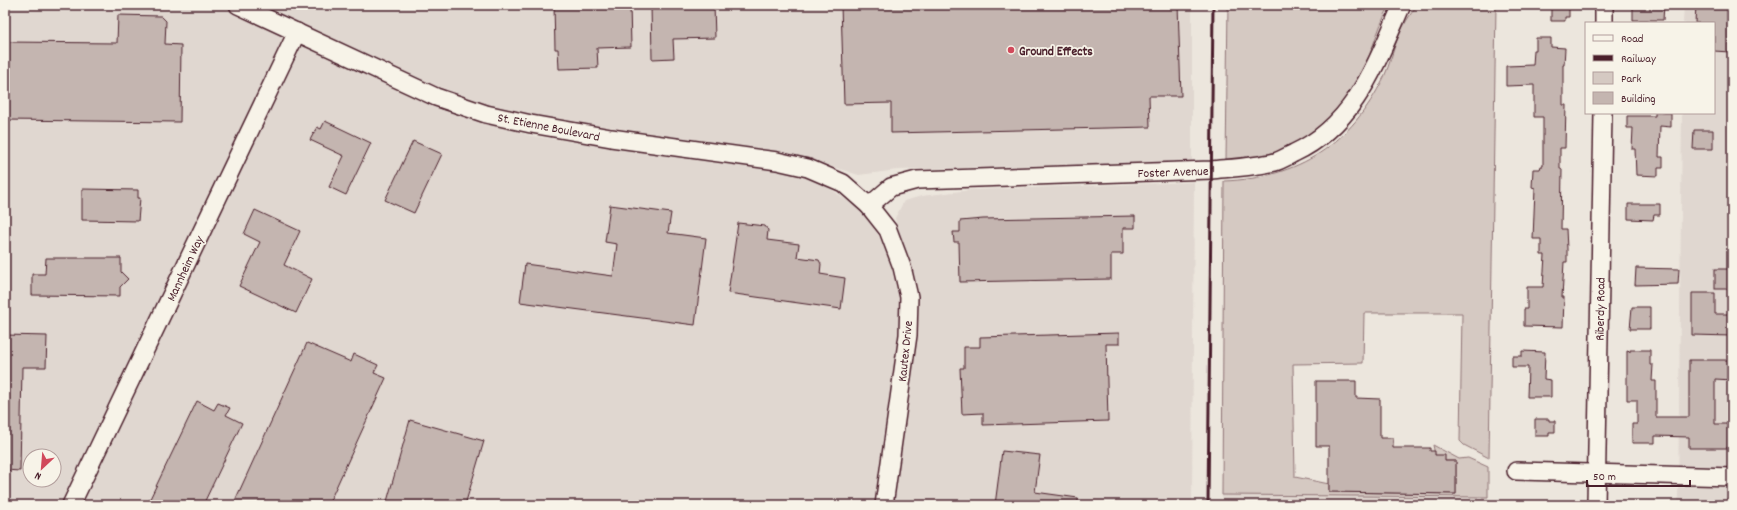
<svg xmlns="http://www.w3.org/2000/svg" width="1737" height="510" font-family="Dekko,sans-serif">
<rect width="100%" height="100%" fill="#ece6dd"/>
<filter id="ink" filterUnits="userSpaceOnUse"><feTurbulence type="fractalNoise" baseFrequency=".025" numOctaves="2"/><feDisplacementMap in="SourceGraphic" scale="8" xChannelSelector="R" yChannelSelector="G"/><feConvolveMatrix kernelMatrix="1 2 1 2 8 2 1 2 1" color-interpolation-filters="sRGB"/></filter>
<g filter="url(#ink)">
<g fill="#e0d7d0" fill-rule="evenodd">
<path d="M5,5H219L453,113L492,124L532,136L778,169L818,180L862,211L892,256L902,312L875,505H25L5,503ZM30,456H54V480H30Z"/>
<path d="M262,5H1192V161L897,170L859,175L804,158L766,150L513,113L409,76Z"/>
<path d="M1684,5H1732V505H1678L1682,113H1714V23H1683Z"/>
<path d="M1194,182L1192,505H893L916,338V291L910,258L899,236L895,218L904,201L922,196L970,190Z"/>
<path d="M1222,495L1488,497V505H1222Z"/>
</g>
<g fill="#d5c9c2" stroke="#907476">
<path d="M1228,5H1390C1376,30 1371,59 1356,83C1334,119 1296,151 1253,158C1244,160 1235,160 1226,161Z"/>
<path d="M1417,5H1496L1489,458L1464,445L1460,441L1462,313H1364L1363,363L1293,364L1295,477L1329,484V492L1456,494V461H1445L1435,455L1433,445L1459,459L1468,458L1488,467V497L1222,495L1224,181C1299,178 1351,144 1384,77C1390,64 1393,50 1398,37C1403,25 1410,15 1417,5Z"/>
</g>
<g fill="#c4b5b0" stroke="#4a1f2b">
<path d="M554,5H630L631,47L597,48L598,68L559,69L558,49H555Z"/>
<path d="M651,5H714L715,38L673,39L674,58L652,59Z"/>
<path d="M841,5H1178L1181,96H1149L1150,127L891,133V103L844,104Z"/>
<path d="M1633,5H1664L1663,20H1633Z"/>
<path d="M1696,5H1731L1730,52L1714,51V23H1695Z"/>
<path d="M1551,6H1569V17H1565V21H1551Z"/>
<path d="M118,15L161,16L166,21L165,44L181,45L180,122L5,120V42L117,43Z"/>
<path d="M1536,38H1551V47L1565,48L1564,65H1563V105H1566L1565,148H1560V169H1562L1561,229H1566L1567,249V262H1564L1562,297H1564L1563,327L1524,326V309H1527V287H1543L1545,255H1541V239H1533L1535,188L1532,187L1533,169H1540L1541,166H1543V117H1534V85L1506,86V66L1533,65L1534,50H1536Z"/>
<path d="M1655,113H1671V127L1660,126L1659,157H1663V168H1658V176L1636,175L1635,149H1632L1633,128H1627V116H1655Z"/>
<path d="M325,121L371,143L346,195L329,187L344,156L310,140L317,127L321,129Z"/>
<path d="M1694,130H1713V149H1693Z"/>
<path d="M413,141L442,154L414,213L385,200Z"/>
<path d="M82,189L138,190V198H140L138,221L82,220Z"/>
<path d="M1628,204H1660V215H1654L1653,220L1628,219Z"/>
<path d="M610,205L671,213L668,233L706,238L695,325L520,302L525,264L613,276L617,244L605,242Z"/>
<path d="M255,210L300,231L284,265L312,279L296,313L239,286L260,242L244,234Z"/>
<path d="M1135,216V228H1123V254H1111V279L960,282L959,242H954L953,232H960V221L983,219Z"/>
<path d="M738,223L765,226L768,230L767,240L799,244L797,257L819,260L821,264L820,274L845,278L841,309L728,293Z"/>
<path d="M46,258H121V272L128,279L120,287V296L32,295V274H45Z"/>
<path d="M1636,268L1679,269L1678,284L1635,285Z"/>
<rect x="1715" y="269" width="17" height="20"/>
<path d="M1692,293H1715V314H1732V336L1692,335Z"/>
<path d="M1632,307H1650V329H1630Z"/>
<path d="M1119,333V344H1106L1108,421L983,425V413L962,414L960,368H964V347H980V337Z"/>
<path d="M5,335L47,336L46,367H22L20,471L5,470Z"/>
<path d="M307,343L351,362L354,354L378,365L374,373L386,378L328,505H233Z"/>
<path d="M1630,350H1650V365H1653L1652,381H1656V417H1689V360H1732V380L1715,379V424H1729V448H1689V437L1655,436V443H1632V424H1637V400H1627V351L1630,352Z"/>
<path d="M1522,351L1545,352L1544,379L1551,380V397H1527L1528,367H1512V356H1522Z"/>
<path d="M1316,381H1356V398L1380,399V438H1393V448H1430V451H1435V455H1445V461H1456V494L1329,492V446H1316Z"/>
<path d="M197,401L214,410L218,403L230,408L226,415L242,423L203,505H147Z"/>
<path d="M1535,419H1549V421H1555V432H1549V436H1535Z"/>
<path d="M410,420L484,441L465,505H386Z"/>
<path d="M1002,451L1040,455L1035,492L1078,498V505H995Z"/>
</g>
<g fill="none" stroke-linecap="round" stroke-linejoin="round">
<defs>
<g id="minor">
<path d="M238,5L436,97L486,114L531,124L611,138L777,161L808,168L843,183L869,206L888,230L902,267L909,297L908,335L884,505"/>
<path d="M1604,23V5"/>
<path d="M869,206L891,187L917,180L1211,170C1232,168 1254,167 1275,162C1281,160 1288,156 1294,153C1356,124 1376,63 1402,5"/>
<path d="M1516,471L1732,477"/>
<path d="M71,505L297,32"/>
<path d="M1596,505L1603,113"/>
</g>
</defs>
<use href="#minor" stroke="#4a1f2b" stroke-width="20"/>
<use href="#minor" stroke="#f7f3e8" stroke-width="17"/>
<path stroke="#4a1f2b" stroke-width="3" d="M1208,505L1213,5"/>
</g>
</g>
<circle fill="#d1495b" stroke="#f7f3e8" stroke-width="1.5" cx="1011" cy="50" r="4"/>
<g text-anchor="middle" stroke-width="3.5" stroke-linejoin="round" paint-order="stroke">
<g font-size="13" font-weight="bold" fill="#4a1f2b" stroke="#f7f3e8" text-anchor="start">
<text x="1019" y="55">Ground Effects</text>
</g>
<g font-size="13" fill="#4a1f2b" stroke="#f7f3e8">
<text transform="translate(549 126) rotate(11)" y="5">St. Etienne Boulevard</text>
<text transform="translate(1173 171) rotate(-2)" y="5">Foster Avenue</text>
<text transform="translate(184 268) rotate(-65)" y="5">Mannheim Way</text>
<text transform="translate(1599 309) rotate(-89)" y="5">Riberdy Road</text>
<text transform="translate(904 351) rotate(-84)" y="5">Kautex Drive</text>
</g>
</g>
<rect width="1737" height="510" fill="none" stroke="#f7f3e8" stroke-width="20"/>
<rect x="10" y="10" width="1717" height="490" fill="none" stroke="#4a1f2b" stroke-width="1.5" filter="url(#ink)"/>
<rect x="1585" y="22" width="130" height="92" fill="#f7f3e8" stroke="#b29e9c"/>
<rect x="1593" y="35" width="20" height="6" fill="#f7f3e8" stroke="#b29e9c"/>
<text x="1621" y="42" font-size="12" fill="#4a1f2b">Road</text>
<rect x="1593" y="55" width="20" height="6" fill="#4a1f2b" stroke="#b29e9c"/>
<text x="1621" y="62" font-size="12" fill="#4a1f2b">Railway</text>
<rect x="1593" y="72" width="20" height="12" fill="#d5c9c2" stroke="#b29e9c"/>
<text x="1621" y="82" font-size="12" fill="#4a1f2b">Park</text>
<rect x="1593" y="92" width="20" height="12" fill="#c4b5b0" stroke="#b29e9c"/>
<text x="1621" y="102" font-size="12" fill="#4a1f2b">Building</text>
<g transform="translate(42 468) rotate(206)"><circle r="19" fill="#f7f3e8" stroke="#b29e9c"/>
<path d="M0-3L7 15L0 10L-7 15Z" fill="#d1495b"/>
<text y="-6" font-size="11" font-weight="bold" text-anchor="middle" fill="#4a1f2b">N</text>
</g>
<path d="M1587 480v6h103v-6" fill="none" stroke="#4a1f2b" stroke-width="2"/>
<text x="1593" y="480" font-size="12" fill="#4a1f2b" stroke="#f7f3e8" stroke-width="3" paint-order="stroke">50 m</text>
</svg>
